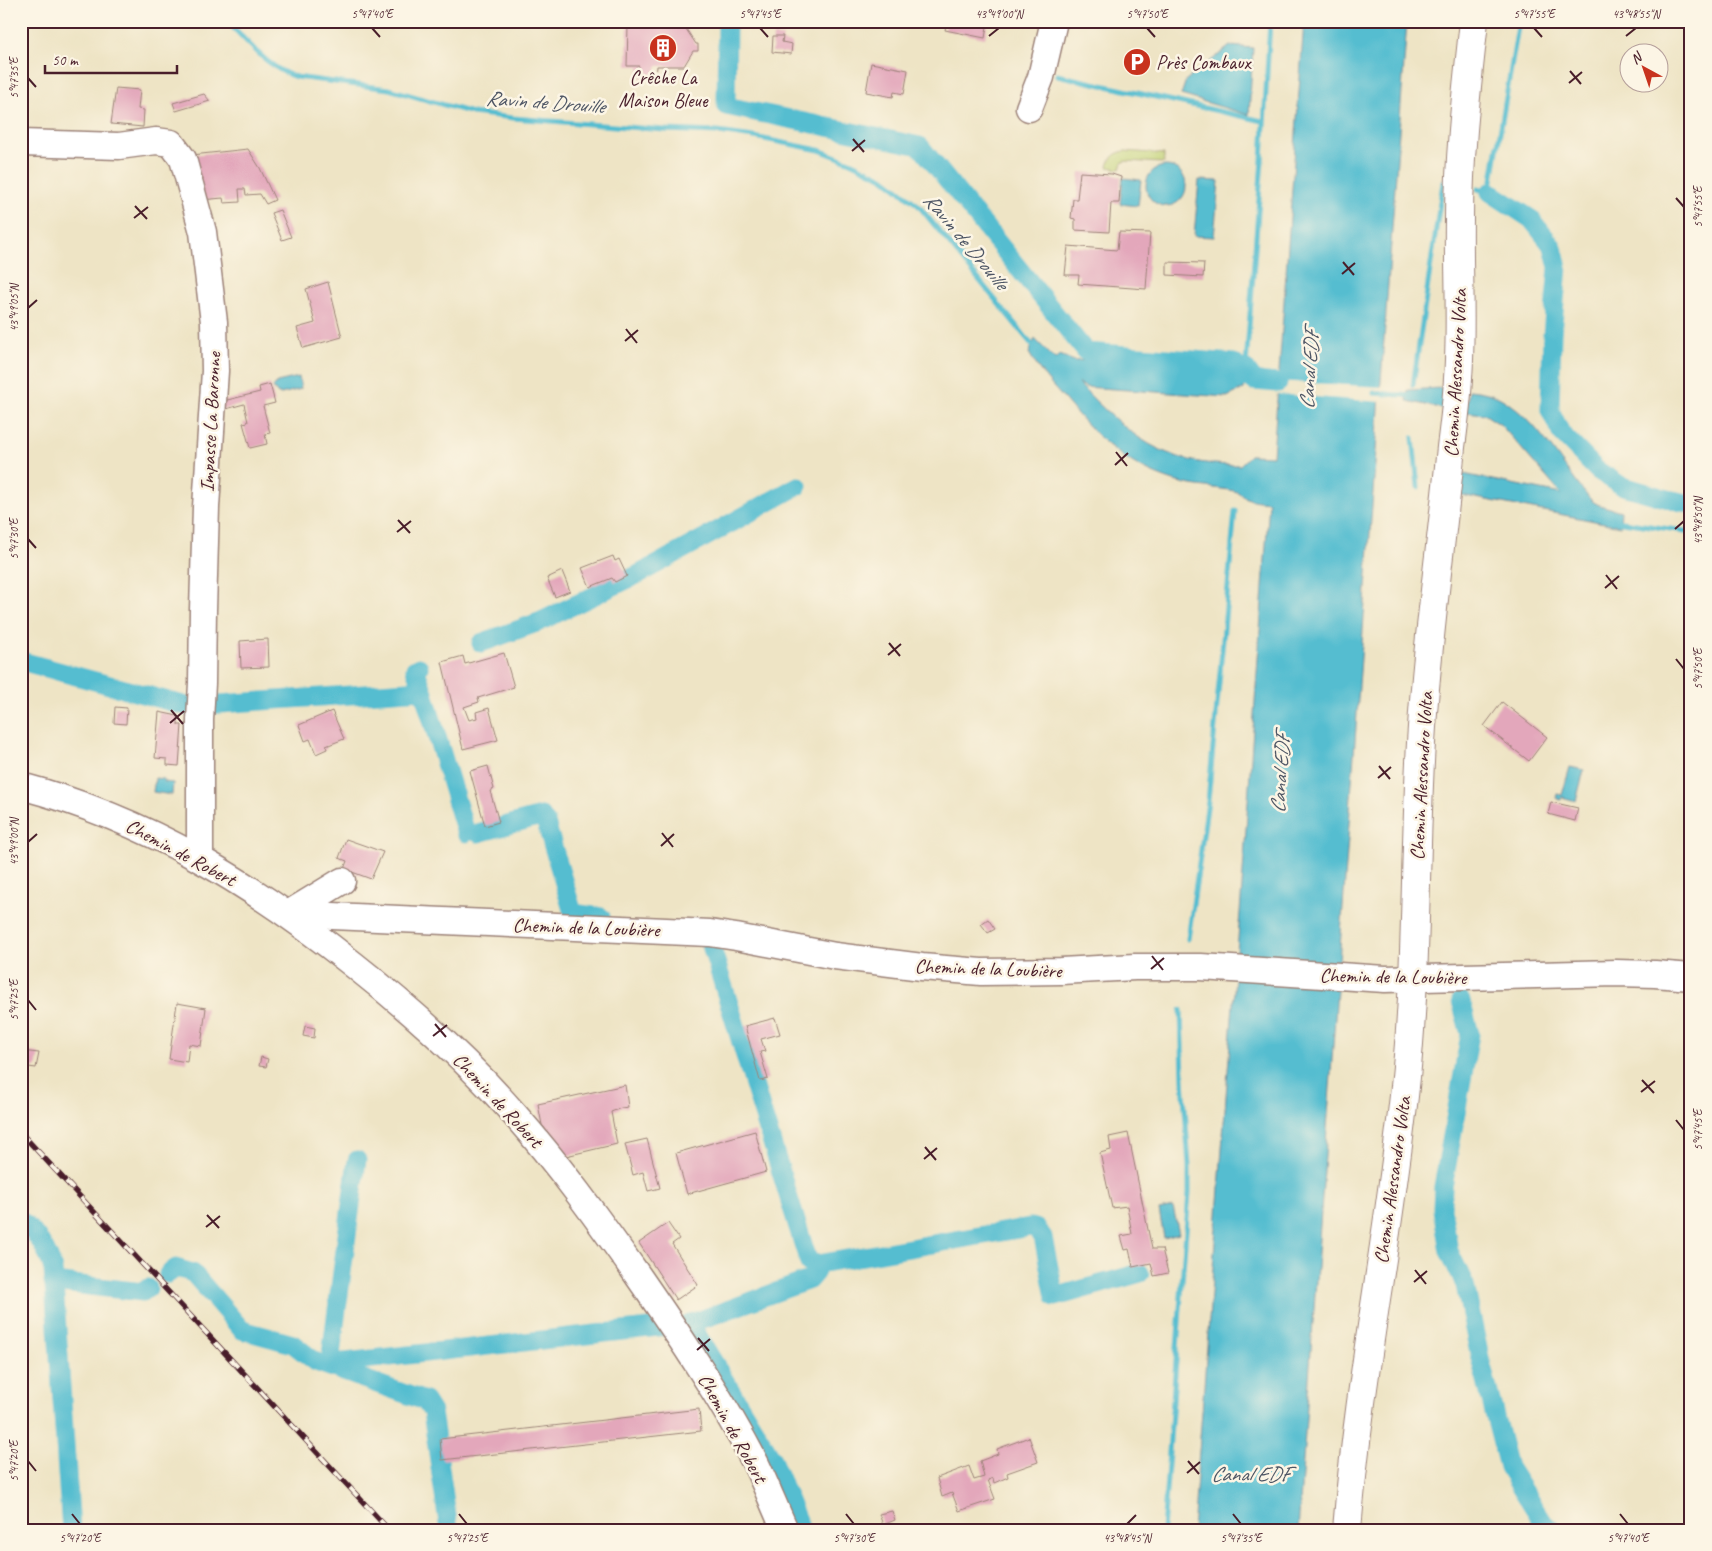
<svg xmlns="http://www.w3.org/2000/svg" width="1712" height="1551" font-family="Caveat,sans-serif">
<rect width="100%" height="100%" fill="#fcf5e5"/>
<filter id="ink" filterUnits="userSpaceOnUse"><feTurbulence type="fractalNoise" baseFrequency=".02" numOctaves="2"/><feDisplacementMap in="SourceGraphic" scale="10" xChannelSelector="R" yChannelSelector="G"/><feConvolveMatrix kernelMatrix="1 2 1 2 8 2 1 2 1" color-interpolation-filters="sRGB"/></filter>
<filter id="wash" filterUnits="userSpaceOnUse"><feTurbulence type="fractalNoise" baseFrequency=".0096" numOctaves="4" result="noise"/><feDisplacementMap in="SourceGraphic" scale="20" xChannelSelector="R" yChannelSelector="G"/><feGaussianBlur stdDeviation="1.12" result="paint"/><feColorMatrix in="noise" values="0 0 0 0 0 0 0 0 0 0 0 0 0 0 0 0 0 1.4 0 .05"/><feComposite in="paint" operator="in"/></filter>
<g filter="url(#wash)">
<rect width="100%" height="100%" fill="#eee4c5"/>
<path fill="#c0d173" stroke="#85784f" d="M1125,151L1164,154V163L1125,161L1122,163L1120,169L1108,167C1110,157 1115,153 1125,151Z"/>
<g fill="#54bdd0" stroke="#4f6e7e">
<path d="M1304,21H1407L1298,1530H1193L1242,886L1269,502C1262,501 1252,501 1247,498C1242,496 1240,492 1234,491C1214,487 1194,487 1174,481C1126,466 1097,438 1066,401C1052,386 1039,371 1029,353L1035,339L1055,359L1060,355L1074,361L1090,360L1230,370L1245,379L1244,389L1227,397L1085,387L1077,382C1129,435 1162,466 1240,465L1250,455L1273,456Z"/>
<path d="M1230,46L1253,48L1249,115L1181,95L1186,80Z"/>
<circle cx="1166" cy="186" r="20"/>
<path d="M1123,178L1141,180L1138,206L1120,204Z"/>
<path d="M1199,180L1219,181L1214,237L1194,236Z"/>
<path d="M299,377L301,389L281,394H278L273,388L277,382Z"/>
<path d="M1441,388L1450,389L1449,410L1407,401L1408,390Z"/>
<path d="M1469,390C1480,391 1492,393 1502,399C1541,423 1562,468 1592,501L1599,505L1621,511L1620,526L1461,495L1463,474L1561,494L1501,425L1484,414L1466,412Z"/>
<path d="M1570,767L1584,770L1576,801L1562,797L1561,800L1556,798L1557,794L1562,795Z"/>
<path d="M155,778L164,779V782L173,783L172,795L153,792Z"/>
<path d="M1173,1207L1179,1234L1164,1238L1159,1210Z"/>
</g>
<path fill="#eee4c5" d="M1276,381L1383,387L1382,402L1275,394Z"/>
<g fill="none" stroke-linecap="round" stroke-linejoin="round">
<g stroke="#54bdd0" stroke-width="5">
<path d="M226,21C247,40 268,69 296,77L389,89L472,113L513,118L665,130L718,132L754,137L819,150L850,162L883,178L918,205L1037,351"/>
<path d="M1057,75L1263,121"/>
<path d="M1478,189L1490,192L1519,21"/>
<path d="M1246,365L1262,160L1270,21"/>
<path d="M1237,384L1284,387"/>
<path d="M1413,385L1443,182L1446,183"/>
<path d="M1374,393L1413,396"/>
<path d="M1413,438L1418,487"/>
<path d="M1616,521L1691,532"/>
<path d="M1188,939L1208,801L1235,511"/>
<path d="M1163,1530L1189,1192V1167L1183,1079L1181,1010"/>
</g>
<g stroke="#54bdd0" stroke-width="19">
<path d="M727,21L726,106L920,146L1086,352L1234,363L1240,370L1245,368L1254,381L1278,383"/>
<path d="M1490,192L1531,219L1553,247L1558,267L1552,335L1550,410L1561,433L1597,470L1620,485L1668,499L1691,504"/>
<path d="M481,643L539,622L639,574L798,486"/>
<path d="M21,661L194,708"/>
<path d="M423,690L466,833"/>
<path d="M205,705L423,690L415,669L419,667"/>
<path d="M478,833L541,816L546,823L573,913L601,917"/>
<path d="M710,942L809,1263L818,1264"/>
<path d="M1461,1001L1470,1034L1443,1187L1442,1209L1449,1251L1465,1285L1480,1358L1508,1467L1543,1522L1552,1530"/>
<path d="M21,1221C37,1234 48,1250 53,1270L71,1530"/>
<path d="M168,1274L176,1268L193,1273L242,1330L293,1344L316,1362L425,1401L432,1412L449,1530"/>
<path d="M53,1282L143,1292L148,1288"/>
<path d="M690,1323L771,1457L801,1530"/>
<path d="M689,1324L809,1280L815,1273L818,1264L1030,1227L1037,1229L1043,1237L1055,1297L1140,1273"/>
<path d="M328,1362H345L667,1326"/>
<path d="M330,1362L357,1160"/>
</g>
</g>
<g id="blocks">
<g fill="#e3a7bb">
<path d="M389,21H412V22L391,28Z"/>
<path d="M947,21H988L985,38L945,30Z"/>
<path d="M628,25L684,26L696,44H698V51H693L684,66H657L656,77H640L639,66H627Z"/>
<path d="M773,36H783L782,42L792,44L791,54L772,52Z"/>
<path d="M871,63L908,70L904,94L894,92L893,97L866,92Z"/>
<path d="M116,88L140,90L138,109L144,110L143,127L111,124Z"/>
<path d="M204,94L210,101L176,111L173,103Z"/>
<path d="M248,149L260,168L275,200L266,204L260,194L246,195L245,189H239L240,202L224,203L223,198L201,200L192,155Z"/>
<path d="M1080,172L1112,174L1121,177L1119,203H1111L1109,232L1075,230V219L1071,218L1073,199H1077Z"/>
<path d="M280,210L291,237L282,240L271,213Z"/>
<path d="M1119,232L1150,233L1146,289L1078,284L1079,275H1065L1068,246L1117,250Z"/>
<path d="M1167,262L1204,263L1203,277L1167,275Z"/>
<path d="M328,282L342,337L303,348L297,328L315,323L306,289Z"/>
<path d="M270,384L275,403L263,406L270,433L265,434L267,444L250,448L243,423L248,422L244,404L215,412V403L260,392L259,387Z"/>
<path d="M613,556L615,561L619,559L627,576L615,582L612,578L590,587L582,568Z"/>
<path d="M562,571L570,591L555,597L547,578Z"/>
<path d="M268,639L269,667L241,668L240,641Z"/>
<path d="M504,653L514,687L478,698L479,702L464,707L469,720L477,718L476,712L489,708L498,740L463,749L442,662L463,656L465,664Z"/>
<path d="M1502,702L1547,737L1529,761L1484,726Z"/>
<path d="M115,707L127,708L126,724L114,723Z"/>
<path d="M332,711L344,739L326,746L327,749L316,754L310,739L305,741L299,725Z"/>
<path d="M159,712L178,716V725H182L179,766L167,765V759L155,758Z"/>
<path d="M488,766L494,789L490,791L499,822L485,826L470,771Z"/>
<path d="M1551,802L1578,808L1575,821L1548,814Z"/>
<path d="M346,839L383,852L371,879L344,869L347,861L339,858Z"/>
<path d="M988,919L995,929L988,933L981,924Z"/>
<path d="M177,1003L206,1008L201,1046L189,1044L187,1062L169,1059Z"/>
<path d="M775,1018L780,1034L761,1039L765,1051L760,1052L768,1079L760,1081L745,1026Z"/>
<path d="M305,1026L315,1028L314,1038L303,1036Z"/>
<path d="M21,1051L39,1053L36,1068L21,1066Z"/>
<path d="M261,1057L268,1059L266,1067L259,1066Z"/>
<path d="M625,1085L628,1107L621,1108L611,1112L617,1144L566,1156L542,1125L538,1104Z"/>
<path d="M755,1131L766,1172L687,1194L676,1153Z"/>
<path d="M1128,1133L1152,1249H1162L1168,1273L1154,1276L1151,1263L1133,1267L1129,1249L1125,1250L1121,1236L1132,1234L1127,1206L1112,1208L1100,1153L1111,1150L1109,1137Z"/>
<path d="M647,1139L660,1188L648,1191L643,1172L633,1175L625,1144Z"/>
<path d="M668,1223L679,1239L672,1244L698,1285L676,1300L639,1243Z"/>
<path d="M699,1409L701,1431L442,1460L440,1439Z"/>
<path d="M1029,1437L1038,1462L1007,1473L1008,1477L994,1483L993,1478L988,1480L995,1499L959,1511L952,1493L942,1497L937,1478L969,1466L974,1480L984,1477L980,1461L998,1454L997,1449Z"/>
<path d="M892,1511L895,1520L883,1525L879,1514Z"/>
</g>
</g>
</g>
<g filter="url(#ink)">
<use href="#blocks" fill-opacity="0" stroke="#9c8278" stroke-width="1"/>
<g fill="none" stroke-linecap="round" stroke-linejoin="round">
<defs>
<g id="minor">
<path d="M1029,108L1041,77L1054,21"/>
<path d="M21,143L119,146L156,141L171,143L183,159L203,232L214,322L215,371L206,507L203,610L202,683L200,720V859"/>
<path d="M21,786C149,820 251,883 354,965C411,1010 467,1060 515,1115C559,1165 597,1218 636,1273C679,1335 721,1397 756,1464C766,1485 775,1508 785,1530"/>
<path d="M288,914L710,933L736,937L835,956L922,967L981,972L1061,971L1135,967H1201L1385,979L1616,973L1655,974L1691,977"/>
<path d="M288,914L342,881"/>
</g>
<path id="major" d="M1347,1530C1359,1378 1391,1228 1406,1077C1418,960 1414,843 1422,727C1428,633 1442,540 1451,447C1454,424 1457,401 1458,378C1462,325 1458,272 1459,219C1459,152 1467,87 1474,21"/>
</defs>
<use href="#minor" stroke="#9c8278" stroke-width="29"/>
<use href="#major" stroke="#9c8278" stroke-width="30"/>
<use href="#minor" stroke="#fff" stroke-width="26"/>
<use href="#major" stroke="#fff" stroke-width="28"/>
<defs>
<path id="rail" d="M21,1133L389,1530"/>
</defs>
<use href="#rail" stroke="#4a1f2b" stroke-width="5.5"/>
<use href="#rail" stroke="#fcf5e5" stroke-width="4" stroke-dasharray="11" stroke-linecap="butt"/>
</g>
</g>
<path fill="none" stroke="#4a1f2b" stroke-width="2" d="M372,28L380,37M760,28L768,37M1147,28L1155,37M1534,28L1542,37M989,36L999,28M1626,36L1636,28M1570,71L1581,84M28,78L36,87M1569,83L1582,72M853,139L864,152M852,151L865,140M1676,198L1684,207M135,206L147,219M134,218L148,207M1343,262L1354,275M1342,274L1355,263M28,308L37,300M626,329L637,343M625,341L638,330M1116,452L1127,466M1115,465L1128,453M398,520L410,533M1675,529L1684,521M397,532L411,521M28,539L36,548M1606,575L1617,589M1605,588L1619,576M889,643L900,656M888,655L901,644M1676,659L1684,669M171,710L183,724M170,723L184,711M1379,766L1390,779M1378,778L1391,767M662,833L673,847M28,842L37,834M661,846L674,834M1152,956L1163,970M1151,969L1164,958M28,1000L36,1010M435,1024L446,1037M433,1036L447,1025M1642,1080L1654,1093M1641,1092L1655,1081M1676,1120L1684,1130M925,1147L936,1160M924,1159L937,1148M207,1215L219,1228M206,1227L220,1216M1415,1270L1426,1284M1414,1282L1427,1271M698,1338L709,1351M697,1350L710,1339M28,1461L36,1471M1188,1461L1199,1474M1187,1473L1200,1462M72,1514L80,1524M459,1514L467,1524M846,1514L854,1524M1233,1514L1241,1524M1620,1514L1628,1524M1127,1524L1136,1515"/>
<defs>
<symbol id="building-disc" viewBox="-11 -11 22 22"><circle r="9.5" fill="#c8321e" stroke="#fcf5e5"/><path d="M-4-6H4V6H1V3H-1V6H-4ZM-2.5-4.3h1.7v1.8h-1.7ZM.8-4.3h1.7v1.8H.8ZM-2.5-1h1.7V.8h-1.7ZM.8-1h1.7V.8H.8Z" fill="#fff"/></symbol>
<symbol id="parking-disc" viewBox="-11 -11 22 22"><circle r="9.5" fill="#c8321e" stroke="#fcf5e5"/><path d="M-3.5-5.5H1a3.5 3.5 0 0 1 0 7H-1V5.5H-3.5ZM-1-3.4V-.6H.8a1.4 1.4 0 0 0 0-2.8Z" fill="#fff"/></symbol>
</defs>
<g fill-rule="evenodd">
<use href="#building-disc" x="647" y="32" width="32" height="32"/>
<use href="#parking-disc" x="1121" y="46" width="32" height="32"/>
</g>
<g text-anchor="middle" stroke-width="5" stroke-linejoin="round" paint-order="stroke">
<g font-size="20" fill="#4a1f2b" stroke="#fcf5e5" text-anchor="start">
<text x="1156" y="69">Près Combaux</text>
<text x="663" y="84" text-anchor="middle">Crêche La<tspan x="663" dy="23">Maison Bleue</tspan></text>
</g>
<g font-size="20" fill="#4a1f2b" stroke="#fcf5e5">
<text transform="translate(1455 373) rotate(-87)" y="7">Chemin Alessandro Volta</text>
<text transform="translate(210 422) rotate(-87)" y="7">Impasse La Baronne</text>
<text transform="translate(1421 776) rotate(-87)" y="7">Chemin Alessandro Volta</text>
<text transform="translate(181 852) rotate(28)" y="7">Chemin de Robert</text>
<text transform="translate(586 927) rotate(2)" y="7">Chemin de la Loubière</text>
<text transform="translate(988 968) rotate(2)" y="7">Chemin de la Loubière</text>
<text transform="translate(1393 976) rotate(1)" y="7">Chemin de la Loubière</text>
<text transform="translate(498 1100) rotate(47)" y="7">Chemin de Robert</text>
<text transform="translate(1392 1180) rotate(-82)" y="7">Chemin Alessandro Volta</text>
<text transform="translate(733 1428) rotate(61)" y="7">Chemin de Robert</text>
</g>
<g font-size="21" font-style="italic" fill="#4e5665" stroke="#fcf5e5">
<text transform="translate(545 102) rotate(4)" y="7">Ravin de Drouille</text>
<text transform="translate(966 241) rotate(50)" y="7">Ravin de Drouille</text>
<text transform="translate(1309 370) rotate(-86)" y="7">Canal EDF</text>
<text transform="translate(1280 774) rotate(-86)" y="7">Canal EDF</text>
<text x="1250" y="1481">Canal EDF</text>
</g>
</g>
<rect width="1712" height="1551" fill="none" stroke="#fcf5e5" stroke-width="55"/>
<g transform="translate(1644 68) rotate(320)"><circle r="24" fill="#fcf5e5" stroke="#b59f9b"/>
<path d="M0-4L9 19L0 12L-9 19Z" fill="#c8321e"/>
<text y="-8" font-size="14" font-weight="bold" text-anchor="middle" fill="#4a1f2b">N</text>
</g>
<path d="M45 65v8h132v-8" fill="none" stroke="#4a1f2b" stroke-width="2.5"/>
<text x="52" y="65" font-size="15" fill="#4a1f2b" stroke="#fcf5e5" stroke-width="4" paint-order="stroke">50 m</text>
<rect x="28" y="28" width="1656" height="1496" fill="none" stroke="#4a1f2b" stroke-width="2"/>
<g font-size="12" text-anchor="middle" fill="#4a1f2b">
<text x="372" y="18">5°47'40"E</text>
<text x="760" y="18">5°47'45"E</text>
<text x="999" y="18">43°49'00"N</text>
<text x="1147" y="18">5°47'50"E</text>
<text x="1534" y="18">5°47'55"E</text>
<text x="1636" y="18">43°48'55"N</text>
<text transform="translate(14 78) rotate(-90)" y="4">5°47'35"E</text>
<text transform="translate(1698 207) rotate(-90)" y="4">5°47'55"E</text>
<text transform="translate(14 308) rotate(-90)" y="4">43°49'05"N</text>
<text transform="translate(1698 521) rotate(-90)" y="4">43°48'50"N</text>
<text transform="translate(14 539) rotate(-90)" y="4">5°47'30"E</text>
<text transform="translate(1698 669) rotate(-90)" y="4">5°47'50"E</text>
<text transform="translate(14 842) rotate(-90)" y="4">43°49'00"N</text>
<text transform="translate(14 1000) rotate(-90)" y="4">5°47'25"E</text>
<text transform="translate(1698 1130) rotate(-90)" y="4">5°47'45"E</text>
<text transform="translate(14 1461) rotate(-90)" y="4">5°47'20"E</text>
<text x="80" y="1542">5°47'20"E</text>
<text x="467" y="1542">5°47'25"E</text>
<text x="854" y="1542">5°47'30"E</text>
<text x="1127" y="1542">43°48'45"N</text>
<text x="1241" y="1542">5°47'35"E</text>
<text x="1628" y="1542">5°47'40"E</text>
</g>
</svg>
